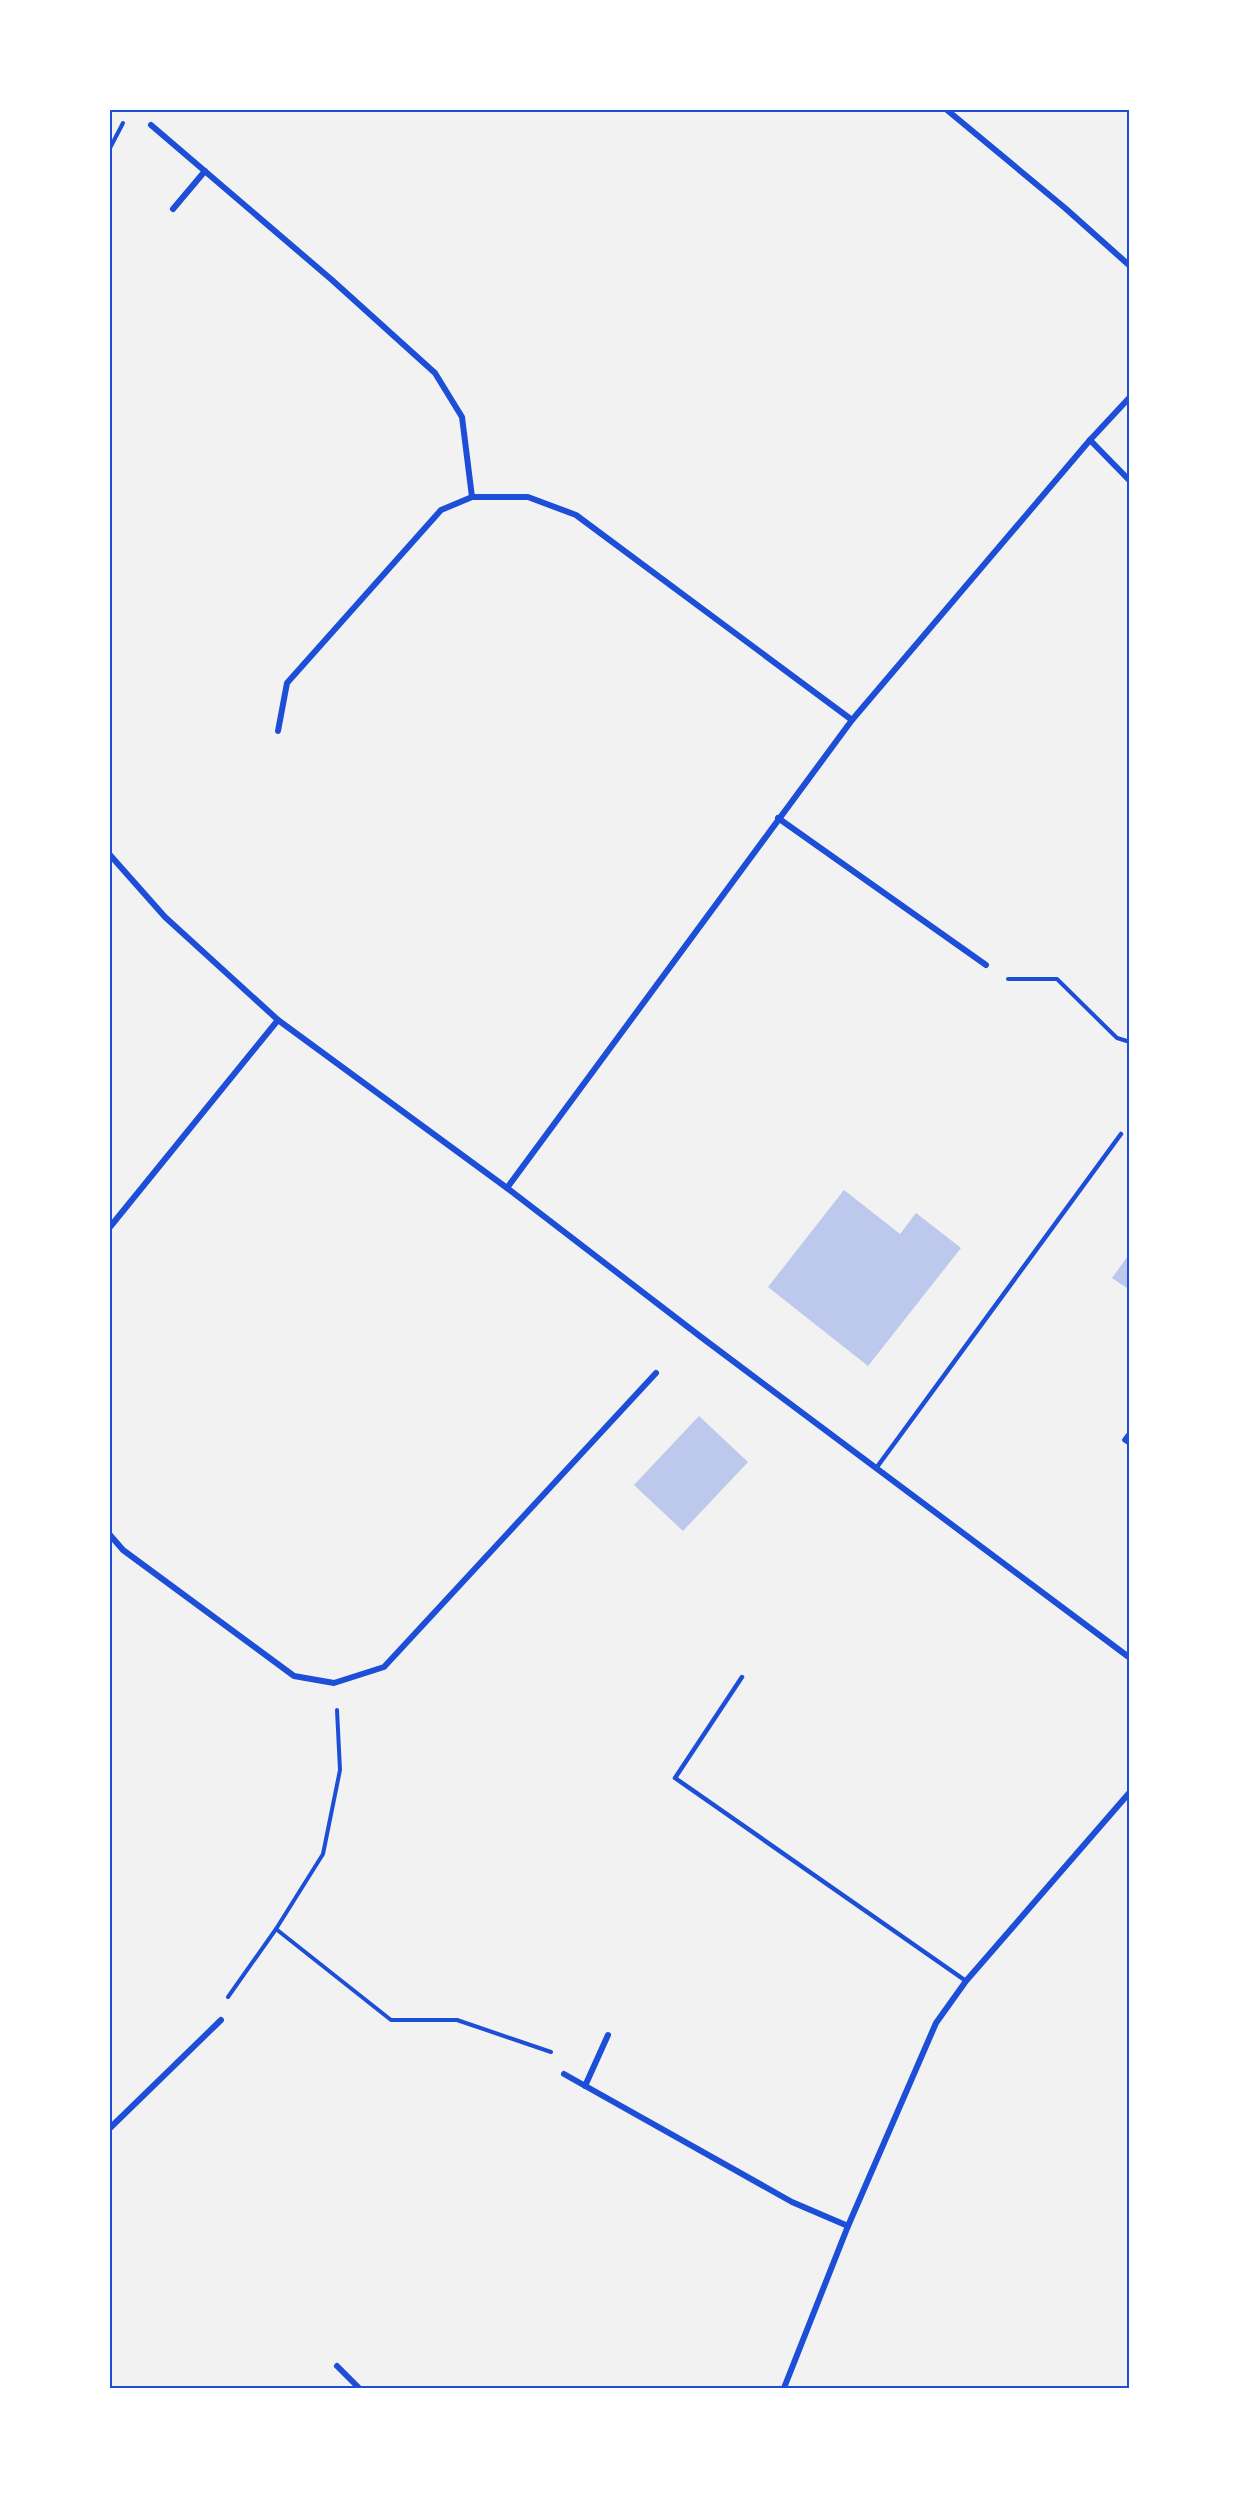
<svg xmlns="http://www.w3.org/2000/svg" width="1239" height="2498" font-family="'PT Sans',sans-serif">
<rect width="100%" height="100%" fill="#f2f2f2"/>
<g fill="#bdc9ec">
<path d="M844,1190L900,1234L916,1213L961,1248L868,1366L768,1287Z"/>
<path d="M1130,1253V1290L1112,1278Z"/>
<path d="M699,1416L748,1462L683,1531L634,1485Z"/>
</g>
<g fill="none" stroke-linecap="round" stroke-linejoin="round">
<g stroke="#1d4ed8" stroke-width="4">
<path d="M110,148L123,123"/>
<path d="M1008,979H1057L1117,1038L1130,1042"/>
<path d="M1130,1432L1124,1440L1130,1444"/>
<path d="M337,1710L340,1770L323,1854L276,1929L391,2020H457L551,2052"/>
<path d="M228,1997L276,1929"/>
</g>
<g stroke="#1d4ed8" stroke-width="4.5">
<path d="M877,1467L1121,1134"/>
<path d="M742,1677L675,1778L966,1981"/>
</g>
<g stroke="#1d4ed8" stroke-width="6">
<path d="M947,110L1065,208L1130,266"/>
<path d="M151,125L332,280L435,373L462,417L472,497"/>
<path d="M173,209L205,171"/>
<path d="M1090,440L1130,481"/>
<path d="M278,731L287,683L441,510L472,497H528L576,515L852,720"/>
<path d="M778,818L986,965"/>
<path d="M110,855L165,917L278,1020L507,1188L701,1337L1130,1658"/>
<path d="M507,1188L852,720L1090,440L1130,397"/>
<path d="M110,1227L278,1020"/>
<path d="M110,1535L123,1550L294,1676L334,1683L384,1667L656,1373"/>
<path d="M564,2074L792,2202L848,2226"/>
<path d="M585,2086L608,2035"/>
<path d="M110,2128L221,2020"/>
<path d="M337,2366L359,2388"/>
<path d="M784,2388L848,2226L936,2023L966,1981L1130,1792"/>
</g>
</g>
<rect width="1239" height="2498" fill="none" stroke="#ffffff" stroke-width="222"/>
<rect x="111" y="111" width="1017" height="2276" fill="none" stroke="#1d4ed8" stroke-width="2"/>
</svg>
